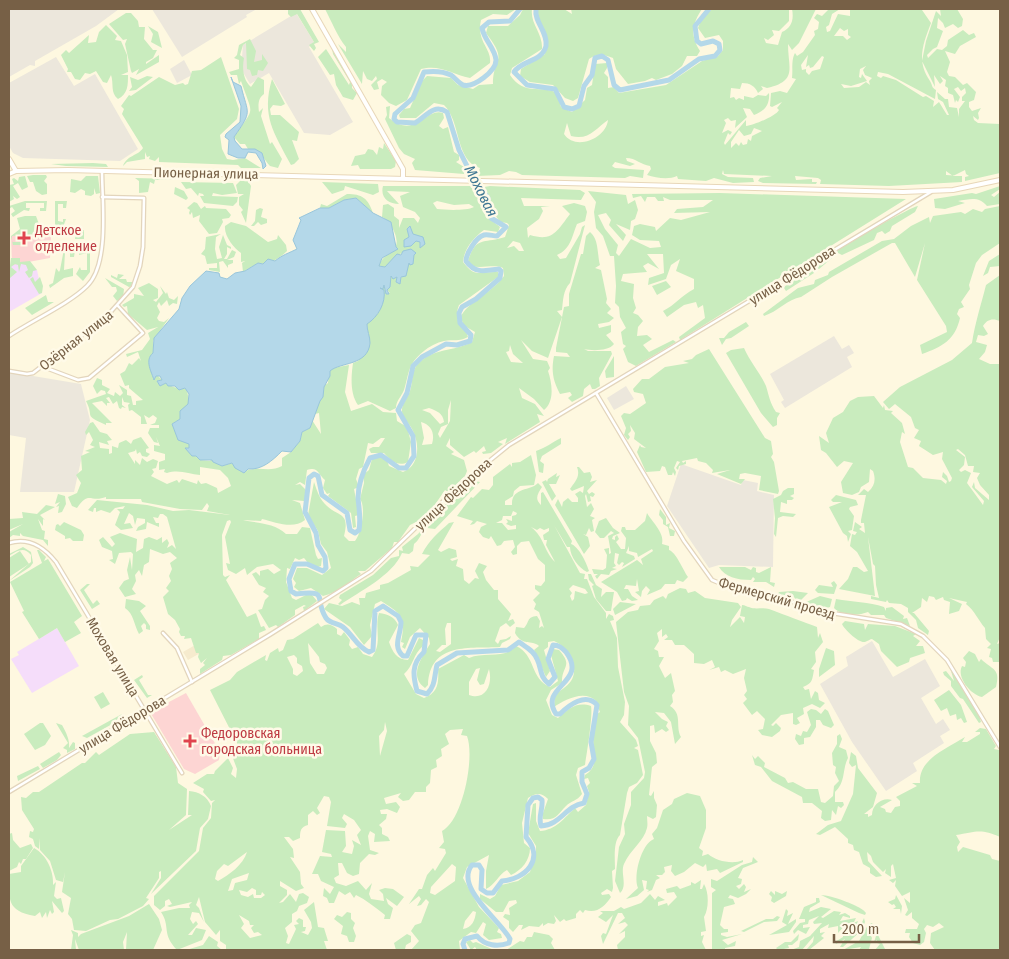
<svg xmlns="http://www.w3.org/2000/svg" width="1009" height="959" font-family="'Fira Sans Condensed',sans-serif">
<rect width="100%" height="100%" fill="#fef8e0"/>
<path fill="#f6ebce" d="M197,644L202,652L188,660L183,652Z"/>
<g fill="#ece7dc">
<path d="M9,9H119L96,26L35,61V66L30,65L9,77Z"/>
<path d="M152,9H257L246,15L247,17L182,57Z"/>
<path d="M296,13L314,42L309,47L353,122L330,135L304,133L269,73L250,84L241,69L243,45Z"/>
<path d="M56,57L74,86L95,74L138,149L120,161L23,158L13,153L9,146V83Z"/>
<path d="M184,60L192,75L177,83L170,69Z"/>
<path d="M834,336L842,349L849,345L854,353L847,357L852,367L785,408L781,402L784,400L770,374Z"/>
<path d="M9,372L81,384L90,420L74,492H20L26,438L9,435Z"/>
<path d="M626,386L634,399L614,410L607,398Z"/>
<path d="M681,464L741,485L743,480L758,483L757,491L774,495L773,567L719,565L709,568L667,506Z"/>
<path d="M872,641L893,677L925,659L940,686L921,698L936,724L943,719L950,730L940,736L944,743L913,763L917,771L886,791L852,742L820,684L848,666L846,657Z"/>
</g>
<g fill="#f5ddfa">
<path d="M16,263H29L33,270H37L42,293L9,312V267Z"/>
<path d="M57,628L79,666L32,693L11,659L19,655L17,652Z"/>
</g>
<g fill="#fdd5d3">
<path d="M45,231L51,237L50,258L12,265L11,236Z"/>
<path d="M186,693L220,752L219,760L195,774L184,769L150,712Z"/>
</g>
<g fill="#c9ecbe" fill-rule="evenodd">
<path d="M288,9H300L319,42L314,44L316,48L314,51L309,45L314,42L297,14L291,17L288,14Z"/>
<path d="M325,9H516L507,15L493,14L481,20C476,42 492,48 490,63L470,78C452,74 440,64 421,69L407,100L396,106L389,103L381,95L382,86L387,82L382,79L377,82L379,89L374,90L371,85L377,79L376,76L372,81L367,79L363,71L362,84L338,44L346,52V47C337,36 332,22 325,9Z"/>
<path d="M523,9H532C530,24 543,33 542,49L512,68L510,75C525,97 540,84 557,93L561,107L572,112L585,100L587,88L592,85L595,64L607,63V68L604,73L608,77V88L614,87L619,93L666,85L702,61L718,56L723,50V41L719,35L705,38L698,28L701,20L712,9H789V21L779,31L772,30L774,35L768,40L764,38L766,43L778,45L782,32C792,28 794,19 792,9H816L799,43L792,50L788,44C788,68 798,81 767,88L761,86L763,89L758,93C755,86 750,83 742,83L740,89L731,88L730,98L734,97L736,100L739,98L744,100V96L753,98L758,95L766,96L769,93C770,104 765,111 754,115L750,109L743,108L747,117L735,128L736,120L731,121L728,118L724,120L726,123L722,133L728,130L732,132L730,135L728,133L724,143L725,145L746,120V126C754,125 776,116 779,110L777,108L782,102L772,107L770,106L771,93L780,91L787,93L796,79L792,78C793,70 791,60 795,53L797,56L803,52L815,35L814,31L818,29L819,22L814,18L817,14L822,16L829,9H840L832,14L829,25L826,27L827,32L830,31L838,14L850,16V9L922,10L931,23C923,44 916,61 930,81C933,86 931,87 936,90L935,99L888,74L878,72L877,76L881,78L883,76L896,80L923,97L926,96L934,101L933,107L939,102L947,115H949L943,102L938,99L937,92L945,99H948L949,107L957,108L959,117V109L965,101H962V97L966,93L965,88L961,91L958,87L954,89L960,97L958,102L956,100L955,103L953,95L948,93V88L945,86L946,80L940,76L943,81L940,84L934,75L935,87L922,61L926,41L936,11L941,16L940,9H957L963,19L962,26L958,28L953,24L945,28L943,23L938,18L937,28L943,31L937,47L933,49L927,55L928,58L937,49L942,50L947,46L948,40L963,30L969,35L974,33L976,37L960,46L955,54L945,51L950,62L947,72L949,76L955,77L963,85L967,83L976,92L974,100L969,102V107L972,111L981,108L978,113L979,118L978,120L973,116L974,120L978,123L1000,124V173L965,181V177L969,176L966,174L965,170L953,176L946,171V175L962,176V182L889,186L820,184L821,180L818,178L795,176L796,180L812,179V182H817L816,184L763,183L758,181L760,178L772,176L724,174L723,170L722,174L728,177L753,178L754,182L733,183L714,178L706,181L678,179L677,176C669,180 656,178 647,175L651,169L650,166C641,165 636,158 626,158L627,161L635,164L630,166L615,162L612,166L615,168L644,170L643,178L630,176L625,178L522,175L516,172L509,171L500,175L477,176L473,173L479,171L480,168C455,161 461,121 444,105L434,103L416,118H400L399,115L404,109L410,108L422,81L427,76L451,78L458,85L473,89L479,85L493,84C493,56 509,63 486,33L488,26H508L520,15ZM840,28L844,31L848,29V35L851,37L847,40L843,36H834ZM808,55L806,67L809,65L810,68L813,67L822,56L824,57L820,69L812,71L809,75L806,72V69L802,70L801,65ZM866,66L863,70L865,75L872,78L869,81L870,85L866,82L859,87L844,88L841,84L851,86L867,81L862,74L861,78L859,77L860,69ZM608,120C606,139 575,151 564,134L567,123L571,136C589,141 596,128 608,120ZM754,128L762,131L752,136L751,141L748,139L747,144L743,145L741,142L739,146L736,143L731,148V142L739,130L744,136L751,134Z"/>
<path d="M538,9H564L572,14L571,9H702C692,24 690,35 700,51L697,56H687L682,66L672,74L656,80L652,78L645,81L628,84L616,69L613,58C603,54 598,53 589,59L578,98L573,101L565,98L553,85L530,82L520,76L521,69L545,54C550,31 537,28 538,9Z"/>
<path d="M126,13H131L138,21L139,27H145L144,39L153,50H157L153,58L146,62V64L159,55V62L136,75L139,69L132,73L131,71L125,44L127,39L123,40L109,24Z"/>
<path d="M106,25L117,36L115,40L121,41L127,55L128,72L121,75H128C128,85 128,94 118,99C110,93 114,83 111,75L107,83L103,82L96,71L90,74L85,73L80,80L75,79L71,72H67L68,69L61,55L66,50L69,53L89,35L88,43L96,42L99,32Z"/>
<path d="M148,26L158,32L162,48L151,42L153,34Z"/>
<path d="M250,39L256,51L254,62L262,60V54L268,63L263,71L258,70L257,75L252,76L250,70L247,69L246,43L243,45L240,55L244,58C242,68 243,80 251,87L258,77L264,80V94C258,98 258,105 259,112L263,108L261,116L270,144L272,142L282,159L278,168L270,166C263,158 260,149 248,149L245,144H240L234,137C256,105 253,117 241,81L239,84L237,75H231L229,72L239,69V60L234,58L237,55L239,45Z"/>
<path d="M332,48L352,83V88L357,93L353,100L343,97L336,85L334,74L330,75L318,57L326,49L349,85L350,82L333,54Z"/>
<path d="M221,57L239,109L237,119L220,135L222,149L227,159L233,160L245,158L261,168H241L238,165L159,162V157L155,161L149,159L150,156L147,157L145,152V159L127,162L123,166C127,155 138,156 143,148L122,114L124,109L121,106L129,95L131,96L159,77L175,85L183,83L185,85L188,84L192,71L201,70Z"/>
<path d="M147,76L153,77L136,90L129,91L132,87L130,77L138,80Z"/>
<path d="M272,79L285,104L281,106L273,105L270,109L271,115H280L299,132L297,141L292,140L299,159L294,164L291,165C274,133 261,116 272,79Z"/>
<path d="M390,106L389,118C416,140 426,107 443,113L444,118L439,126L443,129L448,127L454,152L459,155V160L456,162L464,167V174L415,170L412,163L415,159L404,154L399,148L385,119L387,115L386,107Z"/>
<path d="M384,143L396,161L395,167L391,169H360L358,165L351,166L355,156L365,154L368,149L373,150L377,155L379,147L383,149Z"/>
<path d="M93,163L106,164L108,167L66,166L51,164Z"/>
<path d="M33,175H46L47,177L44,181L47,184V194L42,195L36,191L33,182H30L27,176Z"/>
<path d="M25,176L28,187L22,190L18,183L13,186L20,197L17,199L13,196L14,199L9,202V185L14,184L12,179L14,178L18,181L19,177Z"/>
<path d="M86,176H98L100,193L96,194L94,188V194L91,196L85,195V191L81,189L75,193L70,192L71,179L81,181Z"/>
<path d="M135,178L176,179L155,180L154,184L150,182L148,192L139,193V181Z"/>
<path d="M241,180L248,181L251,186L246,223L241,212L243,210L239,205V197L244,194H238L236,185Z"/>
<path d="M181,182L233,183L237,193L222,195L213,193L212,196L238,197L237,202L233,206L204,203L200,196H204L203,194L199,193L198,196L191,188L186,189Z"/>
<path d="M322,182L378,184L379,192L373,195L345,186L344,190L332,194Z"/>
<path d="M383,186H475L484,196L487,217L500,227L498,232L484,230C473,238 464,249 463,262C476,279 479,271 498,272V277L459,305C452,324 465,324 468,337C459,342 453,339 444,341C430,344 413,357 409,371C407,377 406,384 404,390C401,397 396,401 396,408L390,411L368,401L358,405C350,394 351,377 353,363L358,361L370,345L367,324L379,312L384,294L380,288H383V284L387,292L390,293L387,290L391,276L401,278L407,270L406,251L396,256L385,267L379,266C383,254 391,255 395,248C401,238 389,220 382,217L383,205L388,204L394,208V216L399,220V228L403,218H414L418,223L420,218L415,212L403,207L400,196L410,192L387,191L399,204C388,204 380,197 383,186ZM437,201L454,205L469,204L474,207C466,211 446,210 437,209L433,203Z"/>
<path d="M490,186L580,190L585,193L581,200L521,198L524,206H550L541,207L543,211L539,219L527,228L528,238L530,235C553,242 557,231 570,214L562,206L574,203L585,206L587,212L585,221L577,224C572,236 571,249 557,255L560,259L566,258L580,234L582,227L585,225L570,283C563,290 563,301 562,310L557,311L562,317L548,358L532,351L521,340L533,359L547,361L550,368L548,371C552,383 555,401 544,410L534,399L519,388L522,398L535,404L544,416L537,414L540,422L505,444L507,438L498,442L503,444L491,453L483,454L482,452L486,451L484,446L476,453L474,451L464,457L450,445V438L446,446L454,452L451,454L464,460L467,471L465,476L448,492L445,490L434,506L418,521L410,525L398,542H394L392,548L365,571H358L361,574C349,582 337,593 323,596L311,588L299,591L294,587L296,583L293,579L297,568H307L322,575L331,568L327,552L321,544L318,531L308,515L314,482C317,491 320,500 327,506C339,517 350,512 344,536L349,541H355C362,533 366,506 360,499L364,483L363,475L369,470L372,459L377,457L386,458L389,466L403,472C420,466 420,443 412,429C409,423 403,419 402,412C401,404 408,398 410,391C413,383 411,372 417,365C433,347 454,352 472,342L475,332L463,325L461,316C471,299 492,293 504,276L503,268C494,264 482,269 471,266L468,261C476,235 485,244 505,237L509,225L507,223L500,222C491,211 492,198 484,187ZM513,241L520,243L524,251H519L514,246L507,248ZM510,345L513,354L523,363L511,362L506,352L509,351ZM451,400L450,421L440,438L438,434L441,427L448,424V410ZM429,408C437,411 443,413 444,422L440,424L430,413L422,410ZM421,422C432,425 435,434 432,444L422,445L424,438Z"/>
<path d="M1000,186V189L991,195L994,197L1000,192V204L987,206C979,196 970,199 958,201L965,203L945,209L935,208L934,199L972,193L976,194Z"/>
<path d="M175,187L184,191L188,198L186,200L174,194Z"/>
<path d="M588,191L626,195L628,204L635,200L638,210L635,219L631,221L630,230L616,224L626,235L623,241L609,225L611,220L606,213L598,215L605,229L618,245L616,253L619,256L631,239L650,248L661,247L659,241L640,240L632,235L634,226L640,224L655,227L656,231L670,218L681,220L710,212L674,213L677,209L703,207L713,200H670L663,197L664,201H658L655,197H647L645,202L641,196L633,198L632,194L720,193L906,199L680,340L679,337L705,318L703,305L698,308L696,302L684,305L667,317L663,311C675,305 682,295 694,289V279L676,271L680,259L671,265L666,279L648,285L649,278L664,273L663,254H647L659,269L648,263L643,266L647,272L623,274L621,281L634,284L633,298L636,308L633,313L638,315L643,321L638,327L637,336L647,335L652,339L643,345L649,352L673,340L676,342L636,366L628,362L623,349L626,346L623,344L621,332L626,328L620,317L619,307L615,303L616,286L614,256H610L603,236L596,228L594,212L596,202Z"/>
<path d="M347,194C362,194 368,198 373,213L356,198L344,200L329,208H320L321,204L327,206Z"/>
<path d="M47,201L46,211H40V208H44V203H26V208H30L29,211L24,210L13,217L11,214L15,211L12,207L9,209V206L25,201Z"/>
<path d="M55,201H67L66,208H63V204H58V221L63,222V219H66L63,227L55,225Z"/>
<path d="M194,202L197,203L201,209L205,206L206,208L226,209L231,215L229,218L222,219L223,222L217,233L209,234L199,221L200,215L193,218L192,212L190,215L189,213L190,210L187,208Z"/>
<path d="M918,206L915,212L892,226L890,231L885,234L882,231L877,233L874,240L842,255L838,253L819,269L815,267L814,273L786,291L784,288C789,277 904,209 918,206Z"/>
<path d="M1000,206V243L982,255L976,263L969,285L970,289L961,302L964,307L959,309L957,314L960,318C955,340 942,347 922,354L920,345L947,332L946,326L917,280L925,243L915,277L895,243H892L832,277L801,297C788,299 777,312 764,316L763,314L798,288L814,284L815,280L828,275L829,272L882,241L894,239L911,226L929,217L930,223L933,216L961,212L965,214L973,209L982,212L985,209Z"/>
<path d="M260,208L263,209L261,217L267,219V223L261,225L258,222L254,226H251L255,221L256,210Z"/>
<path d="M25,216H36L40,227L43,229L44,227L51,237L40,234L12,236V242H22L21,245H13L11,236L20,229L17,218Z"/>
<path d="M231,222L246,226L268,242L277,239L278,235L286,245L287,251C280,258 268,266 258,263L243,272L242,263L245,261L241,262V253C234,248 224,236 225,226Z"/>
<path d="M60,230H84V239H75L76,232L59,231Z"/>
<path d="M590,232C599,239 597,254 600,265L595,268L601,270L607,299L606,303L611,309L607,313L614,318L609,322L598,324L599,328L611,325V332L606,335L614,344C609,351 592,351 584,349L588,351H611L612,354L599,378L600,386L595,389H592L590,384L584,389L583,396L572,402L568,398L572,395L570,392L560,394C553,381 551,371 554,356L570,357L567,353L556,352V348L564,307L569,306V294L581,254H583L586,236Z"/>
<path d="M221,234L216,237L215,249L217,259L222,258L219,247L223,235L227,245L231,247V249L227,247V254L224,259H227L232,250L236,252L234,257L227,260H233V263L228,265V268L223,261L219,262L220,272L209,270V268H217V263L207,264L205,256L201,254L205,249L206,237Z"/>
<path d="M69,248L75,250L74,257H70V252H65L64,270L73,268V276L64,278L50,288L49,285L53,283L56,268L59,272L60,270L64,249Z"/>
<path d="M80,248L82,250H90V272L83,281L76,274L80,267L81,270H87V253L79,255Z"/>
<path d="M1000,254V266L990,267L988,273L983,276L989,261Z"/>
<path d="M11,258H20V262L30,261L37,270L33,271L32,276L29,278L25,272L28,270L26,265L21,264L19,272L18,265L15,264L11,267L17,272L10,278L9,274Z"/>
<path d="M118,274L124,275L119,279H126L127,282H132V286L129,287L111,277V275L117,278Z"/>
<path d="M1000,275V321C993,318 987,319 983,326L988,334L984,336L978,335L976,342L987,345L985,352L979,359L990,364H1000V637L997,644L1000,643V662H993L992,658L989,657L991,649L987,648L991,644L986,639L985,628C978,620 975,611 966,604L967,602L949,598L962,604L959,611L949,614L950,602L944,600L943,597L936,600L934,597L929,596L927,602L922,598L921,607L912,613H914L929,631L928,635L918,628L916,620L908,612V608L901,604L889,603L887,600L886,602L871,599V596L879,598L876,585L875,566L873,564L868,537L875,596L839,589L848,579L853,567H857L864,572L868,571L857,552L850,546L852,534L855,535L857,532L853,531L855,522L862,527L859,529L865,533L864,523H861V520L866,495H858L864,489L868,492C875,486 876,479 873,471L870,469L869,482L861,487L859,492L852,495L843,493L841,482L853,463L844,461L837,467L826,453L821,450L819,436L829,443L826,433L833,418L843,412L850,401L858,397L874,396L883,408L884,405L885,410L893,411L891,413L902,423L905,434L902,432L900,442L908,467L913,468L923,478L941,480L946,484L947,481L942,477L943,472L947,476L949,482L951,481L952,478L942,459L943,452L933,455L919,446L921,441L914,438L919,430L915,428L911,417L895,404L889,409L883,402L900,387L952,360L972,343C975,323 981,305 986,285ZM958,449L965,455L968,466H974L973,472L980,473L977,478L980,485L989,495V500L975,488L974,482L972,487L984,501L983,505L967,483L971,473L965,470L961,472L959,470L964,465L965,457L956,450Z"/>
<path d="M33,277L35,282L40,277L43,286L42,293L39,294L30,279Z"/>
<path d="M105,278L124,289L123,298L117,301L113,296L117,291L116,287H112Z"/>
<path d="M666,281L671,287L657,295L652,286Z"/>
<path d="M149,283L158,289V298L153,300L156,302L163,293L160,286L166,294L167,292L169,298L174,300L178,296L177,304L173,303L169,306L167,300L161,306L159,302L157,306L160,312L157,318L159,321L164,322L169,318L153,341V371L162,380L157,381L160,386L166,383L173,387L187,389L189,403L182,411L180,419L172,424L183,440L189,444L190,448H186L200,460L210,461L212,459L222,466L233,463L242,472C257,465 270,473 282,466V458L291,452L300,441L302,432L310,428L312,420L321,434L319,413L315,414C317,404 323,397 324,386L328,383L329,371L333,368L349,365L345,392L351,411L372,404L383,412L396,413L397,421L407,427L411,442L408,462C398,467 391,461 384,453H371L369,449L373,447H379L385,438H381L373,444L368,443L363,467L359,469L356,479L359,487L354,489L359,515L355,516L356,527L353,528L351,513L328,496L330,493L327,494L323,488L325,480C318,474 318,466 307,470L305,485L300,482L295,485L300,484L305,489L306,498L304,501L292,500L300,503L305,520C293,530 275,522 262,519L261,521L243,520C256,523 275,523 286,534H297L302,527L310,528L316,555L318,559L322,558L321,566L318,567L309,564L304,558L299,560L295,558L290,569L287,568L286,582L292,598L296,600L306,595H312L317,601L304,611L303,607L306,606L304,605L295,610V615L278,627L276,625L269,628L258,610L262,609L265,600L269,596L263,592L266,588L259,585L252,574L256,572L260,576V571L268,569L274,574L281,570L273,564L257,567L247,575L245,568L236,574L228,570L226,563L230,564L225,537L231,522L230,520L227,521L222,535L223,575L225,577L230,575L226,580L247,617L256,613L261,627L264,626L266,630L259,633V639L231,655L223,656L222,660L200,674V669L205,665L203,663L207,658L201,663L198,657L199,653H196L191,638L184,639L185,636H181L179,632L180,629L175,620L168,614L163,597L169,591L166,588L171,581L169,576L172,569L170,563L177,558L170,552L163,554L150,549L149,562L144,565L142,576L139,570L135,575L136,581L132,589L136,594L125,597L119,588L124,581L129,579L127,570L130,557L132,570L133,554L131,552L119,553L115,564L109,560L113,559L112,551L102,547L99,540L103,537L112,547L115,544L110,537L120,533L137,539L136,552L143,548L144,539L149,537L157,540L162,537V543L167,539L169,543L167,548L172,545L176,549L167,517L163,514H160L158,518L153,517L156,523H159V527L147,522L146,529L136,531L138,527L145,523V519L137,518L135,525L133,516L129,513L124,524L130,523L133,528L121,530L115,525L120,512L117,509H123L125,506L115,508L110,513L101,510L96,512V508H94L93,512L88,510L97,500L147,505L173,511L189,510L230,515L207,511L209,506L207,503L202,510L180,509L142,502L141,499H106V497C90,503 89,490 77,508L72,506L68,497L77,493L81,483L76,475L82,470L81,456L90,452L85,451L95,447L90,445L93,440L89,432L86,435L85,432L90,423L93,422L100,432L107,434L112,440L107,441L109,445L99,442L100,448L109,449V454L112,453V446L118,448L119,443L126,440L131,444L133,440L141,437L149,448L146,449V452L150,454L147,457L142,456L140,452L137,454L136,449L135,451L128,453L135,464V460L140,465L142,458L147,462L153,459L158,461L156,468L152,469L154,472L151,476L167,484L177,480L179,483L182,479L197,484L198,480L201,484L206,483L217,488L218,493L231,486L228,478L220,470L200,467V475C189,474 179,469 167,473L164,472L165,469L159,470V462L165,460V454L154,451V445L160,446L156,437L158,443L154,442L148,433L150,428H159V425H150L155,423L157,418L153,415L149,418L144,415L147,424H141V417L132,410L129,411L128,405L130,403L124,402L122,397V405L126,408L122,407L121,409L119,408L117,401L113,404L109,397L106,398L110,403H107V406L102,401L92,403L112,423H106V425C82,414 95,418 86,401L106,394L105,391L101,390L97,394L93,386L97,378L102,380V385L110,389L107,393L114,396L115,392L120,396L123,393L119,385L127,390V395L131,396L133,405H136V401L143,400L129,388V385L125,386L120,374L125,371L129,363L132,365L139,358L141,361L138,352L127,357L126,354L142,350L150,339L148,333L158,327L147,330L128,314L127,306L124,307L122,305L134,298V294L144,296L138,288Z"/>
<path d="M46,295L48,302H54L32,315L25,308Z"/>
<path d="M746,322L749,326L731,338L726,339L722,345L719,338H724L729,332Z"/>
<path d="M744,348C750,362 761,374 766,386C769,396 770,403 776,412L780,413L777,418V425L773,427L761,413L726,353L731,350Z"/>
<path d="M709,349L765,438L771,441L773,454L771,457L774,462L779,491L778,494L759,490L761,476L745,473L740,474L739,479H745L741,484L717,474L730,470L712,473L713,470L706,463L698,461L697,458L682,461L683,463L686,461V464L679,466L678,470L676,468L680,462L677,461L674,468L676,472L675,476L673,472L672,475H668L665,467L662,466L660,471L646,472L637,452L640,445L641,447L646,448L634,439L635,433L630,425L631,431L628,434L630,437L628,440L624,435L626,428L621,416L624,413L630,414L646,403L643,394L634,392L633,389L642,379H649L665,367L689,363L683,361L692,359L696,355Z"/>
<path d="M614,356V377L606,378L605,371Z"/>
<path d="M561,438V444L542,456L540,461L544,464L543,473L539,472L536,451C547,447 551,443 561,438Z"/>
<path d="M531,455L536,475L534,485L520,486L514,491L513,496L505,501V505H512C511,487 531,491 538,483L542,487C538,493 534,499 541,505V493L543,492L572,541L571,544C578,546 586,561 589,571L587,572C579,568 570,557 570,547H567L554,525L580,573L585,574L584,579H587L594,597L606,613V619L609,614L613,616L614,620L610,621L617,638L618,667L625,702L624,715L620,722L636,740L638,746L634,748L638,750L643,775L637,783L629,787L627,793L620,835C613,842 615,858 615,869L612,871L613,888L612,892L607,889L601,893L602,895L609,894L611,897C605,906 597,914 585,910L583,913L580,910L576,914V918L566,921L564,919L560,922L554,915L556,921L554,924L548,923L543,926V923L539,927L529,926L521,930L523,925H519L513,932L509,928V921L503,917L505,914L510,915L509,908L517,903L516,900L509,901L503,912H496L480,899V894L490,899L495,896L501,885L518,881L530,872L536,852V846L528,833L533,804L536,803V821L540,831C556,830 564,818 575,808L578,812L586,805L589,792L587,786L590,783L588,778L584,779L585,775C600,766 593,752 593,738C593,730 595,722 597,714L600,712C598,708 599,704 596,701C584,689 563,701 554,707L555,695C560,690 567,687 571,681C580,667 568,647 554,641L548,642V647L544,650L550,671L546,677L534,650L539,646C531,639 523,647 515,633L516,627L524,628C530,622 526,617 537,616L540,621L539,628L542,626L544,628L539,612L534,609L536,604L533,600L540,593L535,589V585L541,586L545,581V565L538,559L529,541L521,542L517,546V554L513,555L511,552L515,547L513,540L504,541L501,545L497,546L491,536L489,539L483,537L479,532L481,527L487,524L477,521L474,524L470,525L473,521L457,516L471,497L473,498L482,489L489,490L493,485V477L510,464L512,467V463L520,462ZM513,511L517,513L516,515L512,516V521L506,519L508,522L506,524L511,526L516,525V529L508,530L502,523H496L502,520L503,516H511ZM531,527L537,530L540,528L544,530L549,528V531L543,535L544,540H547L546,545L555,562C543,550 545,538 531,527ZM573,585L585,589L588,593L585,594L575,591L574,599L572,601L570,596L572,593L569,589Z"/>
<path d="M577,467H579L584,473L590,472L592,477L590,482L597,480L587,491L589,494L592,492L595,494L593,497L590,496L591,501L588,502L586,494L585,496L587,507L591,503L594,509L590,516L595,518L592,520L594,531L591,532L589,528L586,535L583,534L588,537L590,546L584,554L555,505L558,499L562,507L563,502L568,498L572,502H578V498L575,494L580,491L583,493L584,486L572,491L570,489C574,483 581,477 577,467Z"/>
<path d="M557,473L556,477L560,475L556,484H549L556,496L552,501L542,482L546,480L547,482L548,479Z"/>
<path d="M469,480L480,482L435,529L427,528C420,533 420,540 414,544L413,551L409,554L402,553C392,576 360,591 340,605L338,604L342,600L339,598L340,595L373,575L391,558L399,556V550L403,551L402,547L418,534L434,516L436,517L438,512L453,496L456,495Z"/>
<path d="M788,488H794V494L790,496L794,498L792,500H787V504L781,502L780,512L796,514L793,517L783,516L778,518L776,537L774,534L775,518L773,499L781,495L783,491Z"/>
<path d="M58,494L65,496L66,504L62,512L58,513L59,506L56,507L60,502L55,504Z"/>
<path d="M836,495L856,500L858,505L850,507L849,509L854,516L852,530L848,531L851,534L848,542L847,536L843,533L829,507L842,502H833L831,500Z"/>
<path d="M46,505L55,507L40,515L45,520L43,519V526L38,519L42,530L45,531L44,539L48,540V546L43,540L23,536L20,533V536L13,535L9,538V532L23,524L9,530V519L23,518L22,512L37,514Z"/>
<path d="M660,509L666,517V525L670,523L669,528L675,531L674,536H670L668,527L663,524V520L659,515Z"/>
<path d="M647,513C652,522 665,533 662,544L669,546V550C676,552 683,570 688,577L683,582L677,580L675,584H665L661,589L647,595L650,590L646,586L642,591L641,597L635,592L639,591L637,579L636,586L626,585L624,589H628L632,596L638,600L632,601L627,598L626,600L622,601L617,592L601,582L637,560L643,565L641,559L653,551L652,549L638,557L637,553L629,551V546L626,553L634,556L635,559L622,567L624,563L622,562L619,565L617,563L619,554L615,553L614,563L616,566L612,568L617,569L611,571L609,575L601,574L597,579L595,576L598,574H594L592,569L603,570L606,568L607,555L604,549L609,548V554L611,553L608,536L614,533L611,531L604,538H600L595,532L599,521L606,518L613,528L620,533L613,536L612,539L615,540V537L617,535L619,539L616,542L621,549H625L626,538L621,531L622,527H625L626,530H635L645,521Z"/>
<path d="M64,522L81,530L84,535L83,541H73L70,538L65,539V536L55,530L56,525L58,524L60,526Z"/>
<path d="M454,522L438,550L441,552L449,548L456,550L457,557L450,559L452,561L458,559L456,566L463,569L464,580L469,584L475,578L479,579L475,571L479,563L487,566L483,572L486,580L494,590H498V599L511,614L508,621L513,619L515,623L510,627L506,623L500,627L495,641L498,644L500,640L506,639L511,636L510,639L502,643L500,647C471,649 430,641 428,685L425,688C408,676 422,657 430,644L429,638L420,628L410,637L405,649L402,647L404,643L401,642C406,617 402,614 381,601L375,604L370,625L372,636L364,645L350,627L324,609L329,603L342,606L352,602L360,605L359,598H365L366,593L380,589V585L388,583L411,570L410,566L418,567L430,555L422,554C429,540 438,533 449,523ZM447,623H451V644L440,652L436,651L442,645H446L445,629Z"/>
<path d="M23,547L31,552L33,563L30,567L9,581L31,562V555C24,546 17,551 9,556V554Z"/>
<path d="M37,550H39L46,557L44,561L48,559L82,616L74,622L81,633L65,642L57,628L39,639L22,612L24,611L10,582L42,563Z"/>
<path d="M20,551L29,564L9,577V558Z"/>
<path d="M719,567H745L751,570L753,567L756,568V572L759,573L771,567L770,582L775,583L774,587L766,582H753L755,579L753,577L751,580C737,580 725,577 719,567Z"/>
<path d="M588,574H591L596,585L602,589L601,597L606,592H614L611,611H606L596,599L592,586L594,585L589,580Z"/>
<path d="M834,581L837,585L834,594L818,593L815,590L819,585L833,587L831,583Z"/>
<path d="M87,584H90L84,590L93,604L97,600L100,604L92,609L80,590Z"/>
<path d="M680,588L686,589L688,593L695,591L705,598L738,603L741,607L732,620L730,627L740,617L744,623L745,617L740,616L742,605C745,605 747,607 749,607C755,610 763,607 769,609C785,615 804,622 817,627L818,638L820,633L823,642L815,652L816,662L811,669L814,670C812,680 813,683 803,687L805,690L809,689L811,699L815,691L818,693L819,700L825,703L820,708L812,704L803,708L804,714L797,718L800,723L796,725L793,724V713L781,715L771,725L773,726L776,723L781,728L780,731L772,737L762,735L758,730L763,729L765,719L757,711L752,715L743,703L747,699L744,695L747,691L744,678L746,669L733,674L725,670L721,672L719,667L709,670L715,667L712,660L704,664L694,663V654L684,645H675L672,640H664L668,637L666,634L662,637V629L657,633L659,641L654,649L658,651L659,657H664L659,666L665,678L671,673L675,691L672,695L673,702L670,706C683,714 675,726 681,737L675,744L671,722L664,713L655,712L662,719L668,722L666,726L669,730L666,732L662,729L655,733L654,725L650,726V741L656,753L657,763L652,767L649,795L651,796L654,791V798L657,805L656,817L653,819L647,816C647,820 648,824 647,828C644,841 630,850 624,864C620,873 628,886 620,893L615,881L619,847L625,834L624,824L631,805V792L644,778L645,772L638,738L628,725L629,706L624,692L616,622L628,612L638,610L640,606L650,605L654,600L663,596L666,599L668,594Z"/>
<path d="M793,591L808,593L801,600H796L792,594L789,597L778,594L779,592Z"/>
<path d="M820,596L832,599L830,607L823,609L804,603Z"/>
<path d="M126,599L139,601L146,606L140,611L150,626V630L146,629V625L144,623L141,626L143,631L139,634C134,625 134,614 125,608Z"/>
<path d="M836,599C852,602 869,602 884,607L886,611V608L892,607L904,616L903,619L907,618L910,626L886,618L884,615H871L868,612C858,616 842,616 834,608Z"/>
<path d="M620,602L636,604L615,615L613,609Z"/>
<path d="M379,613C388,614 395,617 398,625L389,642C392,651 397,660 408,660L419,638L423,640V646C413,654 413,667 404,674L416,694L424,698C438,693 439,683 438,669L464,655L469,658C484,651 504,660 516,646C536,655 530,679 550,687L558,681L551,655L553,649L559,650C574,667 561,666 562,683L551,690L546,700L552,715L558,718C568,709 577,701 591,706C593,715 587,753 585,765L578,768L576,775L582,794C577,801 571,801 566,806C558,814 556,821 543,819V813L548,799C541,792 536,793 528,798L522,823L524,843L530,848C530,860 522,870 511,875L507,870C498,875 495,885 486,889V871L489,855L467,867L463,878L479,907L499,928L497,932L501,934L502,938L489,940L483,935L486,924L483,922L476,933L471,932L459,941L460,950H396L394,943L407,934L411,936V942L406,945L405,949L411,950L419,941L411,931L415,925L421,923L429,902L426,899L421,905L417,906L421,899L419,896L409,904L419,889H422L427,875L433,868L435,871L446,853L445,849L439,848L444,842L442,831C463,820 475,757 467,736L461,735L463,729L450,730L445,734L449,744L441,749L442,756L436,760L437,767L431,770L430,783L426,787V792H415L409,800L403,801L398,797L401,793L384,798L386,804L396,802L400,807L397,813L387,809L380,810L381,814H387L386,819L379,825L382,828V834L388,837L390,841L374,842L375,834L370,831L368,836L370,850L379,853L375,855L369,854L360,863L359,874L353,876L347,873L342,863H338L339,875L334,878L336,883L346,886L358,881L366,890L372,883L369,894L371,899L384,901L383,894L379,890L385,888L393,889L404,897L397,906L386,898L388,904L393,908L390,919H384L385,915C375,907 366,900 356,895L354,898L350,892L345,895L339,891L334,903H329L327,898L323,896L324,888L330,894L334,887L321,881L318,874H312L320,856L332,857L331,854L322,852L326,830L345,831L346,846L342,852L352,854L354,846L352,840L361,845L357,835L361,830L354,820L344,814L342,818L347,824L345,828L327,826L331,802L329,797L324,796L317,808L320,813L317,815L313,811L308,815V825C301,827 300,830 300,838L293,841L289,837H284L293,849L294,858L290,857L300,872L301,884L304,888L296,891L280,881V886L287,890V895L279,903L283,902L290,894L296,902L299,894L303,893L309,897L307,903L299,906L297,911L292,914V922L285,928L288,936L286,943L289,944L296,929L294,925L299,924L296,921L299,918L303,920V927H306L305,931L301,932L308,935L312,928L311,922L304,910L314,902L318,927L324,928L328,941H324L327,950H226V945L220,941V930L216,935L205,922L199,897L196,905L199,908L204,922L199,913L192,912L190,919L193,924L196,921L198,924L188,935H192L196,928L206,930L202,940L177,950C161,933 171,927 161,912L179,908H190L189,905L192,902L170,907L167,906L172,904L169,899L165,901V906L160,910L154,905V896L199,851L203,828L211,818L212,803L215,800L211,801L203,792L204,789L193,783L207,774H214L215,771L228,758L233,768L231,774L236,778L237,769L231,753L239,747L210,690L230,680L237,672L266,655L265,660L267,661L270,653L278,648L279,652L283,650L287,640L293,639L318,623L321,627C327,623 331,624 337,629V634L341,636L344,632L350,640L349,645L352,649L358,647L363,654L372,657C383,643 374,628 379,613ZM308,643L319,657L320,662L325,664L327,668L324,674H317L310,663ZM294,655L297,658V663L302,666L303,671L297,676L293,674V669L287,657ZM480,668L477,680L480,685L484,684L489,669C493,684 486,701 469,695V682L476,669ZM385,722L387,731L380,756L379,736L384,730ZM247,852C243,865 229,875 218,881L215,879L217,871L224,864L228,866ZM452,864L456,867L455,881L435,895L430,893L431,887ZM249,873L247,880L235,883L233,890L228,891L232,879ZM252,888L256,890V895H261L262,892L265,895L261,898H254L253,894L248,897L241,895L239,890L247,892ZM473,911L476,912C475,920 472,928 463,929L465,921ZM239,915L249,921L250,925H254L251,928L254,933L258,932L262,935L250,938L241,928L244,924Z"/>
<path d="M845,621L864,624L865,630L868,624L895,626L916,634L913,636L920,641L916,646H923L925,653L910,658L909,662L897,667L881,651L879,644L872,639C870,639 868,641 865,642C858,643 844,629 842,624Z"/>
<path d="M826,648L834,651L835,665L819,677V669Z"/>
<path d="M969,651L975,654L979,662L981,659C992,670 1001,668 996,687L982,697C971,695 956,677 962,666L965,667L966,662L963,658Z"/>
<path d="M946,671L954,681L951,671L955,675L979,715L981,722L979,723L963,699L960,698L951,686V681L944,675L943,672Z"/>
<path d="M142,675L143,677L139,680L148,695H152L147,698L134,680Z"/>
<path d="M949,690L961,705L967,722L964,723L961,718L957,720L956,714L950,716L947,708L941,711L934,700Z"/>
<path d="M103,692L110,704L101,709L94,697Z"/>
<path d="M811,709L816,710L821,714L825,709L828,711L834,725L831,728L823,725L820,720H816V727L810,737L804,738V744L799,745L795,739L796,734L801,736L803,731L807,732L811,725L807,712Z"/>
<path d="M122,714L114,723L87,738L82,736Z"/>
<path d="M40,723H43L51,736L45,745L35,750L24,734Z"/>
<path d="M56,723L62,725C66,732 70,740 69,748L73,742L75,743V749L67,753V750L63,748L68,743Z"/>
<path d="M980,728L986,729L996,746L994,749L999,750L1000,754V837C981,828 975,832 956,835L960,842L957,847L958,852L963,847L990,855L992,859L1000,861V950H935L930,943L931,933L944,927L939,923L933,927L927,925L924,929L926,933L924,942L920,945L913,943L909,937L910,933H905L906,929H917L919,924L912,918V912L907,916L905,915L908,910L904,898L910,903V892L902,896L895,886L896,880L893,883L889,880L896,878L893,864L891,866V877L885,873L886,869L883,872L873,862L871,856L867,852L868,861L882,876L876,877L870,873V868L863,864L859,852L854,850L853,845L848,843V839L835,827L820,835L816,834L828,825L841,821L853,794L856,765L852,767L849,763L851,752L856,756L858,768L877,793L873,807L864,814H868V817L872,815C872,805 882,797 892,800L880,807L885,809L886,812L891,813L895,807L900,806V801L896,797L917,786L912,783H920C918,759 948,748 965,737L962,742H967L980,734V732H975Z"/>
<path d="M154,732L176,767L178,783L187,789L186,815L169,830L192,815H188L189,791C199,792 207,796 211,806L208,819L200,828L196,851L151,894L161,878V871L159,872V878L146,898L149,899L143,906L118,919L110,920L86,931L74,930L72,919L68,914L71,898L62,892L65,872L63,882L56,880L50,861L40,850L39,838V849L35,846L33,839L29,837L30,831L33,832L34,829L22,810L21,797L26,798L33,792H39L82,763H85L96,752L99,755L130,734Z"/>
<path d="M840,734L842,739L839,747L846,750L848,758C842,769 846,782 835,792V802H843L844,805L841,808L838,806L836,815L832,810L831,820L825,821L821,818L822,811L812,803H803L802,797L772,781L761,767L755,765L752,755L755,759L758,756L765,763L764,767L785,778L788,783L793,782L806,789H818L821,802L825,803L833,796L834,786L839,781L835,773L836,767L833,765L832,753L837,744V736Z"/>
<path d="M59,752L61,755L57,760L43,768L40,764Z"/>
<path d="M38,766L40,769L18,781L17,776Z"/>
<path d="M687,793L700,796L706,810V828L699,848L703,851L702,856L708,854C716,861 733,865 743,860V862L720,873L717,869L707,871L706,864L703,867L695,863L684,872L675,876L671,871L672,865L664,867L665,872L662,875H656L660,878L656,880L652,890L647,892L649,890L646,889L647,881L642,880L644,890L637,896L626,899L638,888C633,876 641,844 654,839L652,834L657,828L663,810L672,804L674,799Z"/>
<path d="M12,833L13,840L20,848L31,844L33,848L26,859H23L21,864L19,862L17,867L9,871V834Z"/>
<path d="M34,848C47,855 54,872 53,885L56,882L54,896L57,899L61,898L64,911L62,913L52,901L54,912L52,914L50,910L47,918L46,912L42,918L40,912L35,916C6,911 9,899 9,874L21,872V866Z"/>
<path d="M753,857L758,862L743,868L738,878L742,879L741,884L736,886L739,889L744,884L746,887L744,892L751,889L746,894L738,898L730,895L728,898L733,899L735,904L724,907L720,925L724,929H728V932L721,933V935L727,937L742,934L722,940L728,945L736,941L735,946L725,948V950H712V893L716,890L711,887V879L717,881L742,865L752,862Z"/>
<path d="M701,880L700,889H702L704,884C709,892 709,909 704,917L706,931L701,932V936L704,935L702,942L706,950H618L617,945L625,937V931L619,934L628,925L625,922L618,924L625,918L622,913H618L603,944L601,936L603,933L606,934L613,915L606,922L598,917L603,913L600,911H614L621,907L624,909L641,903L650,894L655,900L658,896L665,900L658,902V906L667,903L668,906L677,897L674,892L667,893L666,889L677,886L680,889L691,885V882L695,884Z"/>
<path d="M771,891L775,895V891L782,894L787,891L786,896L774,903L771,901L772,897L769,894Z"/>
<path d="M821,895C830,895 862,906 866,913L865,915L859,913Z"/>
<path d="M896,895L902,906L901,914L900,909H893L896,907L894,904L892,905L888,902L895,899Z"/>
<path d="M816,898H819L820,902L810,908L809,912L821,907L831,909L821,917L823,918L834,911L841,912L839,915L845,913L850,916V918L843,916L840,921L856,918L854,922L846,924L838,933V926L828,928L829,924L820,929V933L825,932L821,936L824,938L809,950H806L813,942L814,936L802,950H791L799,947L800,941L810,936L822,923L814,924L813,922L819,916L809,920L808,924L803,925V928L810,927L806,934L798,930L794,934L793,931L800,923L805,922V919H799L804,907L816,902Z"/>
<path d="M149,904L159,919L162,930L153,950H126L127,932L123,942L124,950H79L75,939L76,950H71L73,935L71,930L78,933V937L81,934L129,916Z"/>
<path d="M786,909L788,911L787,916L793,913L788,924L796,919V922L789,932L769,935L787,925L782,922Z"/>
<path d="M347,912L351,913V919L355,923L353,928L356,936L354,942H349L347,936L341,934L343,926L334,919L337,915L342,917Z"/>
<path d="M777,916L780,917L777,921L764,922L744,932L741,931L766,919H773Z"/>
<path d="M864,918L865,922L861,931L843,947H840L845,939L836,944L835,942L843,937V933L849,925L858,921L856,926L860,927Z"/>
<path d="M872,923L885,949L875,950L880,944L877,943V940L874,942L876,936L872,928L869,932L872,938L869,949L859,950L861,947L843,950L859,941L868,925Z"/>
<path d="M534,932L549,935L553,939L551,943L555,950H506L520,941L524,942L527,937H532Z"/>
<path d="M799,934L798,940L792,945H788L789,948L778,950L776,948L785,942H791Z"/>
<path d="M209,936L218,942L217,946L222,950H186L203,945Z"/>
<path d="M470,940L473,943L476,942L494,950H477L475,947L471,950L466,942Z"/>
</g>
<g fill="#b4d8e9" stroke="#99c6db">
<path d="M231,77L233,82L241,86C248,115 253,110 234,137L235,141L242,149H255L262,153L266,166L263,169L262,163L256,153L248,152L245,158H238L228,154L229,140L225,137L226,134L240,122L241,106Z"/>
<path d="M356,198L373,213L391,222L396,247L398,249L382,258L379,266L385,267L397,254L401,255L403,251L411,249L416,253L414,255L413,264L410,265L409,263L406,276L401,277L400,284L396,282L397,277L393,279L391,276L390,287L387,290L389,294H386L384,285L383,289L380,288L384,290C386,303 378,317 367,324C367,331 370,336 370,343C368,366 340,362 330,371V376L324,387L323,397L320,401L310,428L302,432L300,441L291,452L282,451C272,461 262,470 248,469L244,473L235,468L232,463L222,466L213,462L212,460H200L196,456H192L185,448H189V444L178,440L172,424L180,419V411L188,404L189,394L185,388L179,390L175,386H168L166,383L160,386L157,381L162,380L160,376H156L154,380C152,373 144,360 153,353L154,338L179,309L182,298L190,286L206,271L219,273L220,277L227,279L235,273L245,271L258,263L263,264L268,259L275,261C282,255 289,253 297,249L293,240L301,220L299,218L320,208H329L344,200Z"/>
<path d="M410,226L413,234L423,237L425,244L420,248V242L416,241L411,246L404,247V240L409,237L407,229Z"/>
</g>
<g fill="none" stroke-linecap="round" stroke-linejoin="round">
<g stroke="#b4d8e9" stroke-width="5">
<path d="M536,9C534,22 548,32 546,46C542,62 522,60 514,72L527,85L555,89L564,107L572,109L579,106L584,86L592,75L595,58L602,56L608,60L614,85L620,90L669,80L699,59L715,56L720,50L719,44L713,41L701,44L697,41L695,26L709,9"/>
<path d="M465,950L463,944L465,939L477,936C485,946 498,947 509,943L510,939C500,920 454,887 472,865H479L482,870L481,889L487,893H493L502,881C526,879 545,859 526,837L528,805L533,798L538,797L542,800C543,810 538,816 541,826C561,825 565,806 584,803L587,794L582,782V772L589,768L594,759L591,742L597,705C586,692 569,705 560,714H556C538,686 589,683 566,652C562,648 559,645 553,645L548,659L555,677L549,684C539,676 542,669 537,659C534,651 526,647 519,642L508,650L457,653L437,665C434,676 436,685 427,694L417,691C413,676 411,664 424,652L426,635H416L407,656H403C392,646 401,635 401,622L398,616L383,606L375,611L373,650L369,652C357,647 353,635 343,627C338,623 330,624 326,618C313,598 331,590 296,594L291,591L289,579L295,564H307L323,571L326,568L325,557L318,545L316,533L305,512L309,478L314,474L318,476L322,495L347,513L350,530L355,533L359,530C361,518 359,509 358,498C358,484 364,469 370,458L381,455L399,468H406L414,456L413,436L398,410L407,393L413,366L422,357L446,344L457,345L470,341L471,335L460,323L459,313L462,307L476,299L500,278L501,271L499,269C485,271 475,274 466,261C466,254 476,237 484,235C488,234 493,236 497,236L506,227L491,218L488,211V198L471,174L459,150L447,112C433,103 426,117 415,123L397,122L394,119L395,114L413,98L424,72C432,71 443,71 451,75C455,78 459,83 463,85C474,88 496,71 496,60C495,48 484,40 482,28L489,22L510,21L520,9"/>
</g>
<defs>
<g id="street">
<path d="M9,336C31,321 69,304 87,286C110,264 102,201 102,171"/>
<path d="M41,366L78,380L89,378L143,333L118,306"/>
<path d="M9,371L27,374L33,373L107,316L133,287L140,266L143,247L144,198L102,197"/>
<path d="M596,393L684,541L712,580L731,588L788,600L813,610L901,624L923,636L947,660L1000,747"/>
<path d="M9,543C28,537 44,547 56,562L182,773"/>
<path d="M163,633L177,648L192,682"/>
<path d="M9,792L271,634L371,571L461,484L509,445L931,192"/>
</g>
<g id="secondary">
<path d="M312,9L403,169V178"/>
<path d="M9,159L16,171"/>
<path d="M9,174L16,171L68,170L903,192L953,190L1000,180"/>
</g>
</defs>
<use href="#street" stroke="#e3d5bc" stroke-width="5"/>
<use href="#secondary" stroke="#e8d7b9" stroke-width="6"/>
<use href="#street" stroke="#fff" stroke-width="2.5"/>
<use href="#secondary" stroke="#fff" stroke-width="4"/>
</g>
<g fill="#e0444e" stroke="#fffae8" stroke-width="2">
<path d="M21.5 230.5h5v5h5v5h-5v5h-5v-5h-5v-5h5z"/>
<path d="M187.5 733.5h5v5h5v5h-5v5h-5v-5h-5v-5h5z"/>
</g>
<g text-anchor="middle" stroke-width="5" stroke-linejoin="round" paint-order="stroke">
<g font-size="14" fill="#776046" stroke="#fffae8">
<text transform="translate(206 173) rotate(1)" y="5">Пионерная улица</text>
<text transform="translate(792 275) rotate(-32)" y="5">улица Фёдорова</text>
<text transform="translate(76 340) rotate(-38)" y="5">Озёрная улица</text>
<text transform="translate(453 494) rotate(-43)" y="5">улица Фёдорова</text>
<text transform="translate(777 598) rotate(16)" y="5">Фермерский проезд</text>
<text transform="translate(113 657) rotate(59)" y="5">Моховая улица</text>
<text transform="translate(122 724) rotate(-31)" y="5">улица Фёдорова</text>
</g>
<g font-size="14" fill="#be3a42" stroke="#fffae8" text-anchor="start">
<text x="35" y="235">Детское<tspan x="35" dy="16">отделение</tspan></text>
<text x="201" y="738">Федоровская<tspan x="201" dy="16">городская больница</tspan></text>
</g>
<g font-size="15" font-style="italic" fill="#407894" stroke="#fffae8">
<text transform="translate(481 191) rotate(63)" y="5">Моховая</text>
</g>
</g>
<rect width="1009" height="959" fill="none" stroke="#776046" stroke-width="20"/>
<path d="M834 934v8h85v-8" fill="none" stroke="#776046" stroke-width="2.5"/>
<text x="842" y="934" font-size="15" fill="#776046" stroke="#fffae8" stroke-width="4" paint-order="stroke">200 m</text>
</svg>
